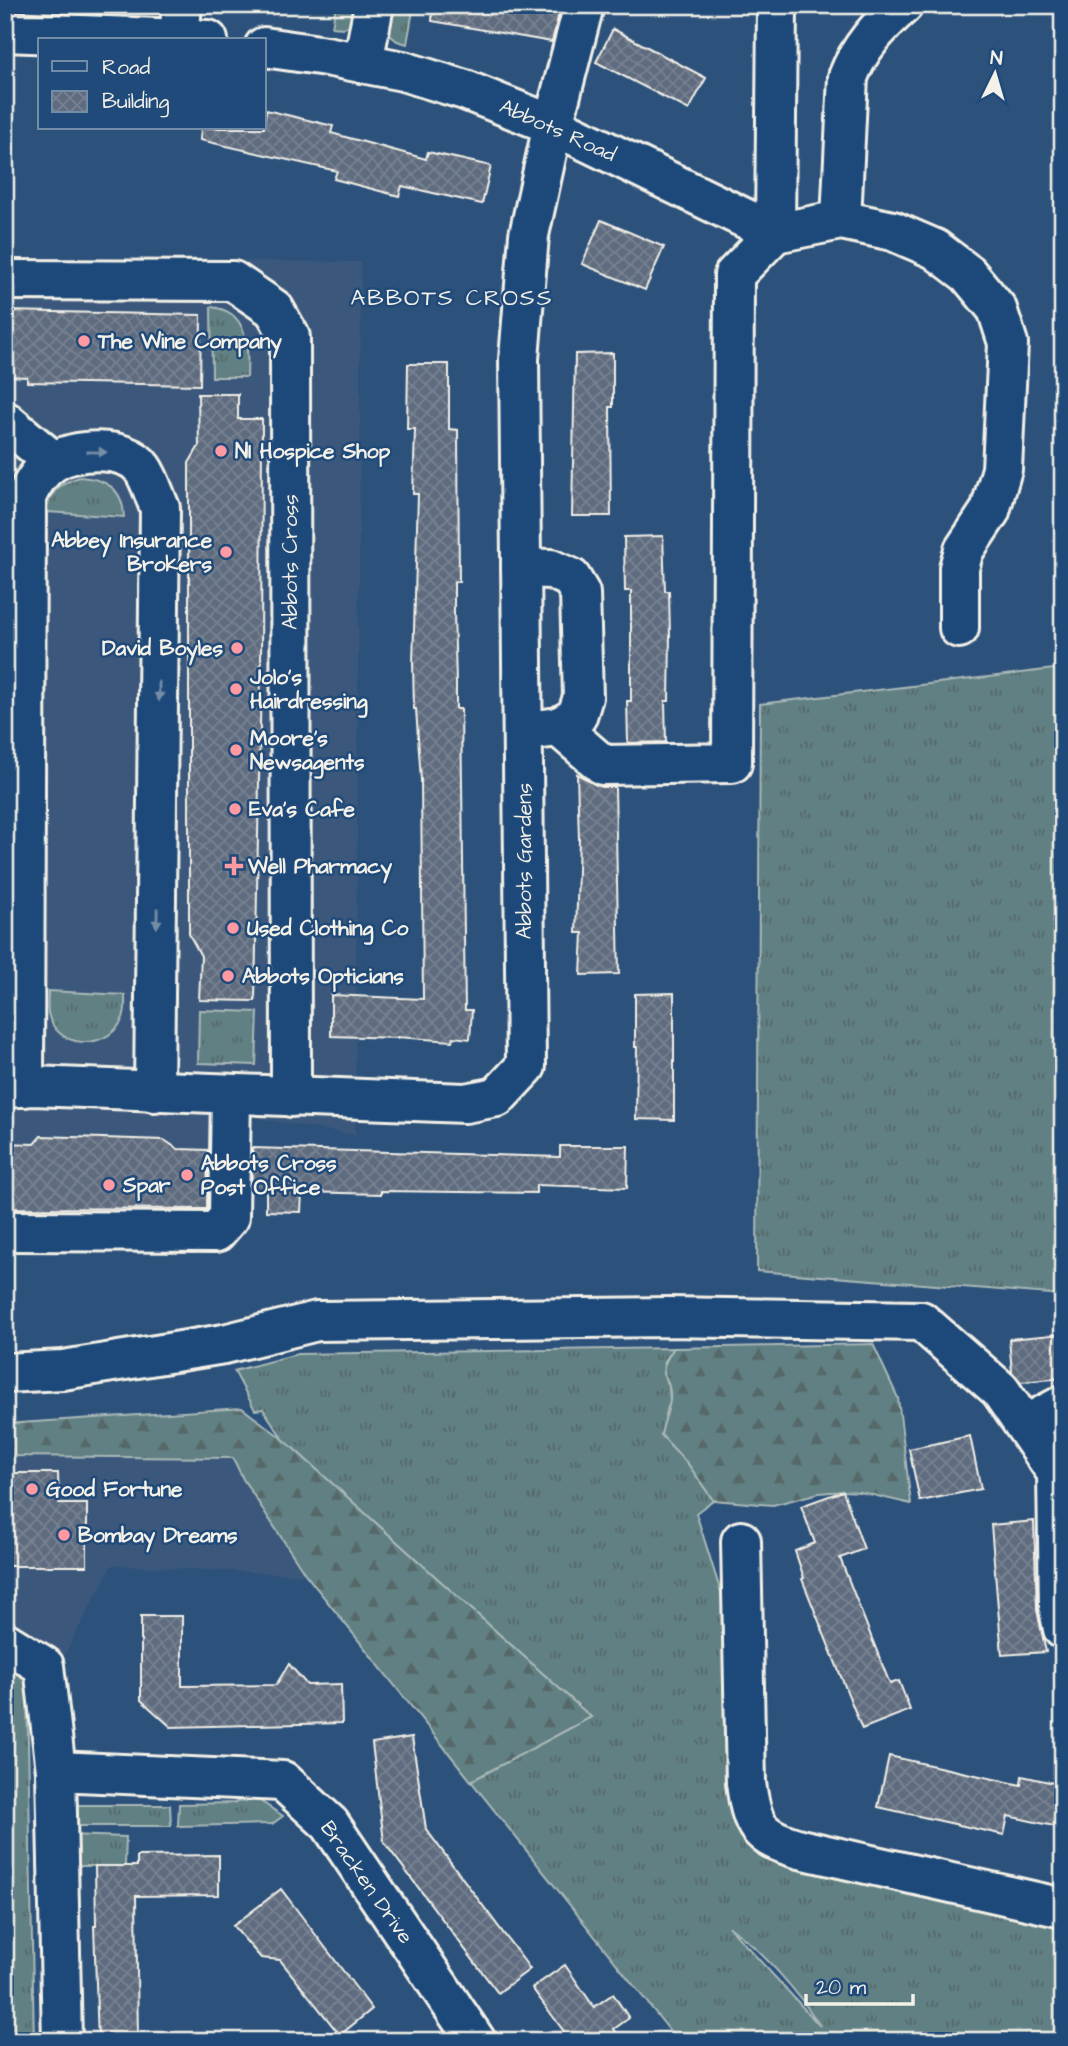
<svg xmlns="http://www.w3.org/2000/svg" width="1068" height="2046" font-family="'Architects Daughter',sans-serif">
<defs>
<pattern id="grass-tufts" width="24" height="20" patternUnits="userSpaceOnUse" patternTransform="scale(1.75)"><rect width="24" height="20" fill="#608084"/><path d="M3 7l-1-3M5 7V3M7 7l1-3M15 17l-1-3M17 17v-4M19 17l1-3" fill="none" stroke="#566768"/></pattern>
<pattern id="forest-firs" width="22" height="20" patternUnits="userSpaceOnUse" patternTransform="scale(1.75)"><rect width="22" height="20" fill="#608084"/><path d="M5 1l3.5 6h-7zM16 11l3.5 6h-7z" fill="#566768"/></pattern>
<pattern id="building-cross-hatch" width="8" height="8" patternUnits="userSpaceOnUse" patternTransform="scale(1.75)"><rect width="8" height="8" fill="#5f6c7f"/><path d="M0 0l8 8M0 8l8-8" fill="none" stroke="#778191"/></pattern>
</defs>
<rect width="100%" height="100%" fill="#2c517b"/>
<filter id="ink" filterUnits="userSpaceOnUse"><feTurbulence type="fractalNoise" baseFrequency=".0143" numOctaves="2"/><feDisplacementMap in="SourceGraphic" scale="14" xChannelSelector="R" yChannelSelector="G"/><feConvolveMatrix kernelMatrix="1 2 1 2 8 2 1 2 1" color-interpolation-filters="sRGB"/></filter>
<g filter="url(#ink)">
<g fill="#3b597c">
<path d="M5,259L361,262L355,1135L233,1114L226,1252L5,1246Z"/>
<path d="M5,1456L233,1458L306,1575L112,1565L47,1688L5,1642Z"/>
</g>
<g fill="url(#grass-tufts)" stroke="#aab8b6" stroke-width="2" fill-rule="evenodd">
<path d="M336,5H359L354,23L344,28L332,27Z"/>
<path d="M389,5H414L407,44L397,41L384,30Z"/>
<path d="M211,307C250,311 248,348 247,377H212Z"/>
<path d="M80,477C106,479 123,488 124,517L47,512C48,492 62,482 80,477Z"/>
<path d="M1063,668V1295L757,1271L760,704Z"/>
<path d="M48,991L125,995C125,1004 126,1014 121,1022C104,1051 56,1049 48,1013C47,1006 48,998 48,991Z"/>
<path d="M199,1010L258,1012L256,1065L198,1063Z"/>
<path d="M674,1348L664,1362L663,1374L669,1386L670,1402L665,1415L670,1446L688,1464L713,1500L696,1513L722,1596L732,1805L813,1871L1062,1926L1063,2041H678L471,1781L591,1717L283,1439L263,1409L255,1410L234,1371L297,1354ZM728,1926C759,1947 800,1994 820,2026Z"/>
<path d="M5,1659C18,1667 23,1676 27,1690L34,2041H5Z"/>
<path d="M245,1799L260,1801L283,1816L272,1824L178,1826L179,1804L234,1803Z"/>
<path d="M68,1805H170L171,1826H69Z"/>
<path d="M68,1835L126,1837L125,1866H77Z"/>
</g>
<g fill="url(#forest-firs)" stroke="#aab8b6" stroke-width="2">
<path d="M873,1344L898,1398L911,1504L860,1492L843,1491L819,1493L773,1505L713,1500L688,1464L661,1435C663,1424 668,1412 670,1401C673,1373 652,1379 674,1348Z"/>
<path d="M242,1408L283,1439L591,1717L471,1781L306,1575L243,1479L233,1458L5,1456V1424Z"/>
</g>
<g fill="url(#building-cross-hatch)" stroke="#f4f1e8" stroke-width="2">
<path d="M433,5H561L552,42L432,21Z"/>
<path d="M613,29L706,78L689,110L596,62Z"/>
<path d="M266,110L333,126L331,133L426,159L428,152L491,166L482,204L402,186L399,196L334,179L337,171L200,140L201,128H264Z"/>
<path d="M601,220L664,247L645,290L582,264Z"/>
<path d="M5,311L201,315L200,385L27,382V377L5,376Z"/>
<path d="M613,353V407H610L611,516H572L575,354Z"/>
<path d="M408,364H449V429L458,430L459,582H454V613L456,682V709H461L465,1010H472L470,1039L453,1037L452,1041L397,1037V1038L331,1036V995L423,999L421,780L416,709H414L413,663L418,494H413L415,429H407Z"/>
<path d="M198,394H238V419H262L261,669L255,1001L199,1000L201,956L189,934V463L199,446Z"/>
<path d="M663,536L665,591H669L670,636L669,701H665L666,742L628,743L627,701H631V591H625L624,537Z"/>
<path d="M577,774L602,787H615L619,974L581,975L583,933H576L579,839Z"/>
<path d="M674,993V1120L636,1119L637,1047H635V994Z"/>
<path d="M41,1136L164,1140L178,1149L208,1150L207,1209L5,1208V1143L34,1144Z"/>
<path d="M560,1146H628L627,1188L536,1185V1193L381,1191V1194L302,1192L301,1212L266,1211V1191H251L253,1148L560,1157Z"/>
<path d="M1063,1334V1378L1021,1382L1012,1372L1009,1339Z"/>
<path d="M970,1436L981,1489L920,1501L909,1449Z"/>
<path d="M5,1473H58L59,1504H87V1566H5Z"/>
<path d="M843,1491L864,1549L840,1558L890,1684L899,1681L910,1710L862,1729L802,1579L804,1578L795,1551L815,1543L801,1506Z"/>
<path d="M1034,1521L1037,1610L1046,1652L1002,1655L991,1525Z"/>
<path d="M141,1616H182V1686L276,1685L289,1664L307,1685L341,1684L342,1723L171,1727L141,1700Z"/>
<path d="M412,1737L426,1829L530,1969L498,1993L384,1842L372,1743Z"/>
<path d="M889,1756L1021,1785L1022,1776L1063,1785V1828L1008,1816L1004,1835L878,1807Z"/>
<path d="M219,1855V1895L136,1896L138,2041H98L94,1926H96L95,1866H137V1856Z"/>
<path d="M281,1889L372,2009L340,2035L280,1960L261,1958L233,1926Z"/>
<path d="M565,1965L594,2007L613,1994L629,2018L614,2029L622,2041H571L532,1988Z"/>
</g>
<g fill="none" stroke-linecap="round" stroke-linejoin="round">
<defs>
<g id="minor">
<path d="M5,32L208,40"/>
<path d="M179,38L182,5"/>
<path d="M264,47L326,56L403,71L465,90L553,125L775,233L841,220L893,231L935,249L968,274L997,309L1008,343L1002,469L990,511L964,550L959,568V628"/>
<path d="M363,63L374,5"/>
<path d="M841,220L848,77C859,48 879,26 903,5"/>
<path d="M5,280L233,281L274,309L290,337L291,1097"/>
<path d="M5,421L53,461"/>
<path d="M521,568L551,569L571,578L580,593L583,697L577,716L559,727L535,730"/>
<path d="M559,727L603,765L732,763L734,275L775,233L777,5"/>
<path d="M24,1087L26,497C32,484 39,472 52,463C72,448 126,445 142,468C150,479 154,495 160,508L154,1092"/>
<path d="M5,1088L33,1086L465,1103L497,1097L526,1066L519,359L529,235L553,125L584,5"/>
<path d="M5,1231L216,1232L229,1217L231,1095"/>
<path d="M5,1373L63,1370L224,1344L317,1321L669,1317L921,1321L1000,1390L1057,1473L1059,1609L1063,1629"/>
<path d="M1025,1425L1063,1405"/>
<path d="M741,1541L746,1783C752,1826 757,1837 800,1849L1063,1908"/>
<path d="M5,1642L44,1666L56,1771L62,2041"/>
<path d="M56,1771L283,1781L330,1824L476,2041"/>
</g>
</defs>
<use href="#minor" stroke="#f4f1e8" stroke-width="44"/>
<use href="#minor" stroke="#1f4a7a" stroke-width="38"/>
</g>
<defs><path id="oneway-solid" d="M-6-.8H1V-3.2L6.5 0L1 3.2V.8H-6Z" transform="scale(1.75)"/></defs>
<g fill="#748da6">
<use href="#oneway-solid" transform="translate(97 452) rotate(1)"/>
<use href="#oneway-solid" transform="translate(159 691) rotate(90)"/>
<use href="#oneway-solid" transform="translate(157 918) rotate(91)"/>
</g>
</g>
<g fill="#ff9aa2" stroke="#1f4a7a" stroke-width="2.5">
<circle cx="84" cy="341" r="7"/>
<circle cx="221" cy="451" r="7"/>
<circle cx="226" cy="552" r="7"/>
<circle cx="237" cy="648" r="7"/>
<circle cx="236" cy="689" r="7"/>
<circle cx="236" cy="750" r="7"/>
<circle cx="235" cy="809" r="7"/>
<path d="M230.5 855.5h7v7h7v7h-7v7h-7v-7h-7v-7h7z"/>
<circle cx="233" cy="928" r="7"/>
<circle cx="228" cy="976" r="7"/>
<circle cx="187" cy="1175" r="7"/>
<circle cx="109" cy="1185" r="7"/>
<circle cx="32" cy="1489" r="7"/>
<circle cx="64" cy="1535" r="7"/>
</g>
<g text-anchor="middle" stroke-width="5" stroke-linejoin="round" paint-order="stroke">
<g font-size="21" fill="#f4f1e8" stroke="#1f4a7a">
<text transform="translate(558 130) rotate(24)" y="7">Abbots Road</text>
<text transform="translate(290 562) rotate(-90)" y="7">Abbots Cross</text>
<text transform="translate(524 861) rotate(-90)" y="7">Abbots Gardens</text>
<text transform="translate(367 1882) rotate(55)" y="7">Bracken Drive</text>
</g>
<g font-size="21" font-weight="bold" fill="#f4f1e8" stroke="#1f4a7a" text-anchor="start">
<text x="98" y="348">The Wine Company</text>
<text x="235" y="458">NI Hospice Shop</text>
<text x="212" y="547" text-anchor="end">Abbey Insurance<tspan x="212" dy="24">Brokers</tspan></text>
<text x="223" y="655" text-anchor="end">David Boyles</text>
<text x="250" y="684">Jolo's<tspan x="250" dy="24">Hairdressing</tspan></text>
<text x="250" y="745">Moore's<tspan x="250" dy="24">Newsagents</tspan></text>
<text x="249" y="816">Eva's Cafe</text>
<text x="248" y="873">Well Pharmacy</text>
<text x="247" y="935">Used Clothing Co</text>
<text x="242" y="983">Abbots Opticians</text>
<text x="201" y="1170">Abbots Cross<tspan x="201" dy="24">Post Office</tspan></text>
<text x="123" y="1192">Spar</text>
<text x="46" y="1496">Good Fortune</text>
<text x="78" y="1542">Bombay Dreams</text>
</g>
<g font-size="23" letter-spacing="2" fill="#f4f1e8" stroke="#1f4a7a">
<text x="452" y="305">ABBOTS CROSS</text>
</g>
</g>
<rect width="1068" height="2046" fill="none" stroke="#1f4a7a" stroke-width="28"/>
<rect x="14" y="14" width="1040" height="2018" fill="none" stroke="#f4f1e8" stroke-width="2.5" filter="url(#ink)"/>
<rect x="38" y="38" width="228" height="91" fill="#1f4a7a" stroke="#748da6" stroke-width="2"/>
<rect x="52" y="61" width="35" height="10" fill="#1f4a7a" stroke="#748da6" stroke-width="2"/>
<text x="102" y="74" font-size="21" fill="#f4f1e8">Road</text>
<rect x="52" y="91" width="35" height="21" fill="url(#building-cross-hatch)" stroke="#748da6" stroke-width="2"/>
<text x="102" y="108" font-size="21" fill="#f4f1e8">Building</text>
<g transform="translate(995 74) rotate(5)" stroke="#1f4a7a" stroke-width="5" paint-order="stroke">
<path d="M0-5L12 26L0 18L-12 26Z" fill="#f4f1e8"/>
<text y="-10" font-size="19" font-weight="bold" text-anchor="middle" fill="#f4f1e8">N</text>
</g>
<path d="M806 1994v10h107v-10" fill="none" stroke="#f4f1e8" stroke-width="3.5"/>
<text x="816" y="1994" font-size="21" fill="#f4f1e8" stroke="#1f4a7a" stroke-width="5" paint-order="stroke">20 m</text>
</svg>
